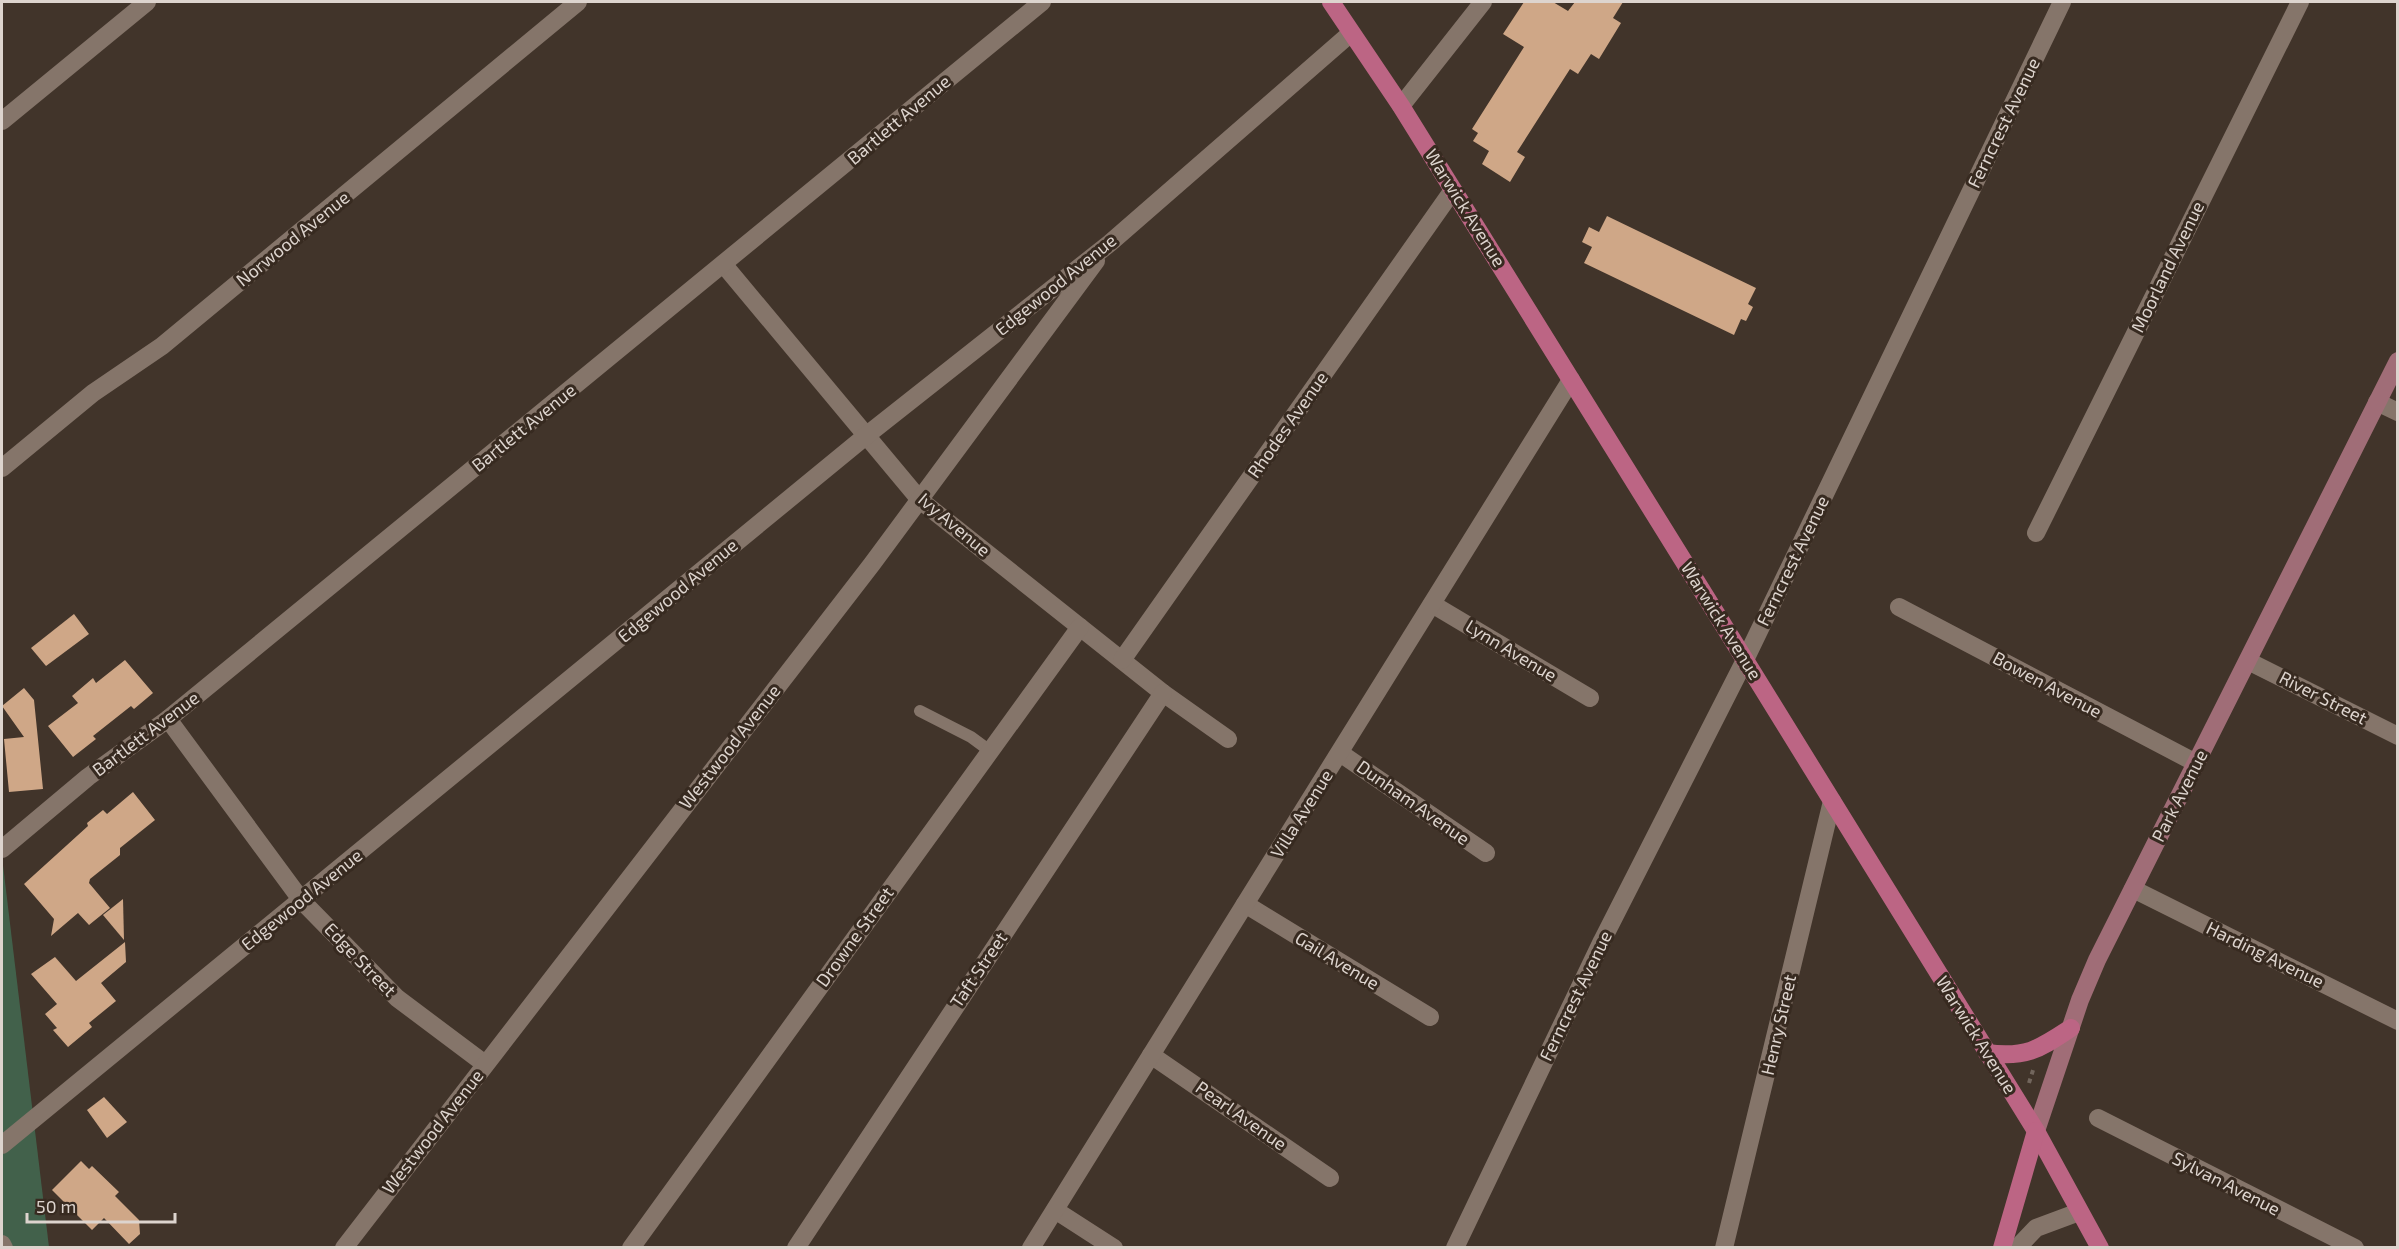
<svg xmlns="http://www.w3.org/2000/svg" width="2399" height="1249" font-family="'Exo 2',sans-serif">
<rect width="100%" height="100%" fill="#41342a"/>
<path fill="#42614b" d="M2,857L49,1247H2Z"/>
<g fill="#cfa787">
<path d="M1524,2H1553L1568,11L1575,2H1623L1613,18L1621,23L1599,59L1591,54L1578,74L1570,69L1517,152L1525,157L1510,182L1482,164L1489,151L1473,141L1478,133L1472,129L1524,47L1503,34Z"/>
<path d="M1607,216L1756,288L1748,304L1753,307L1746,321L1741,319L1734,335L1584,263L1592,247L1582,242L1589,227L1599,232Z"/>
<path d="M74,614L89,634L46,666L31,648Z"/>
<path d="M125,660L153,693L134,709L131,706L93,736L96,739L73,757L48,726L78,703L72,696L93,678L96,683Z"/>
<path d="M24,688L34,700L43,789L9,792L4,739L24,737L2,706Z"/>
<path d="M133,792L155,820L120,848V855L90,879L89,883L110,908L89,925L78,913L51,936L54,919L24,884L88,826L87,823L103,810L107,814Z"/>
<path d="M123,899L124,940L103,915Z"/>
<path d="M125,942L126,962L101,983L116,1001L89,1023L92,1027L68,1047L53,1030L57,1028L45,1014L57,1004L31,974L55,957L76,981Z"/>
<path d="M104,1097L127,1122L107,1138L87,1110Z"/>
<path d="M81,1161L89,1169L92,1166L119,1192L115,1196L139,1220L140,1234L129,1244L104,1218L92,1230L52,1190Z"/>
</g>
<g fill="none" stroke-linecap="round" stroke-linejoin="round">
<path stroke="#72665d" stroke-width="4" stroke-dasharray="4.5 4.5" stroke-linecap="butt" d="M2029,1083L2034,1067"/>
<path stroke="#85756a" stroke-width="12" d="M920,711L971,737L990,751"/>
<g stroke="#85756a" stroke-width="18">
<path d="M1401,106L1483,2"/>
<path d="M2,121L147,2"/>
<path d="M724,265L920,500L1163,693L1228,739"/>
<path d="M2377,402L2398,412"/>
<path d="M2,468L93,393L162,346L578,2"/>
<path d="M2036,533L2300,2"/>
<path d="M1432,604L1590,698"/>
<path d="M1899,607L2196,763"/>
<path d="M1122,660L1453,190"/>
<path d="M2248,661L2398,736"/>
<path d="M168,719L302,901L397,998L485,1064"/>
<path d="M1340,753L1486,853"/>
<path d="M2,849L88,777L168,719L1042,2"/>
<path d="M2133,889L2398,1021"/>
<path d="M1245,904L1430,1017"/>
<path d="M1151,1055L1330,1178"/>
<path d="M2098,1118L2355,1248"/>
<path d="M2,1145L867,435L1110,243L1351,33"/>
<path d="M1055,1210L1114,1248"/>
<path d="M2,1244L4,1248"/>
<path d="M344,1248L872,564L1096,261"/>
<path d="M631,1248L1080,627"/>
<path d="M796,1248L1163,693"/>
<path d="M1031,1248L1571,380"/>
<path d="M1455,1248L1602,941L1745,660L2062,2"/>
<path d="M1724,1248L1832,801"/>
<path d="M2017,1248L2036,1228L2079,1212"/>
</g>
<path stroke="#a06d77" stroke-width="18" d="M2036,1131L2080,1000L2097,960L2398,361"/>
<g stroke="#bc6584" stroke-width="18">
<path d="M1331,2L1401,106L1745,660L2036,1131L2100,1248"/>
<path d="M1987,1053C2027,1058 2039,1049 2071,1028"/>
<path d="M2002,1248L2036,1131"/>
</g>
</g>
<g text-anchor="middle" stroke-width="6" stroke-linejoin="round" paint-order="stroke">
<g font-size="18" fill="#ddd4ce" stroke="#372a20">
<text transform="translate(899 120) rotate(-40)" y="6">Bartlett Avenue</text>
<text transform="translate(2004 123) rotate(-64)" y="6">Ferncrest Avenue</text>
<text transform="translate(1465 208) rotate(58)" y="6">Warwick Avenue</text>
<text transform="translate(293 239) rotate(-39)" y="6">Norwood Avenue</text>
<text transform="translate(2168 267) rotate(-64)" y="6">Moorland Avenue</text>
<text transform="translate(1056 285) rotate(-39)" y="6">Edgewood Avenue</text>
<text transform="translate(1288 425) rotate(-55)" y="6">Rhodes Avenue</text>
<text transform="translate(524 428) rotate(-39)" y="6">Bartlett Avenue</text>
<text transform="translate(954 525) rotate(40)" y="6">Ivy Avenue</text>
<text transform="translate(1793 561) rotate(-64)" y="6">Ferncrest Avenue</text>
<text transform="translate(678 591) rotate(-40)" y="6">Edgewood Avenue</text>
<text transform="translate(1721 621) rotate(58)" y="6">Warwick Avenue</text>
<text transform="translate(1511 651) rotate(31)" y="6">Lynn Avenue</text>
<text transform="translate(2047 685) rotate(28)" y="6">Bowen Avenue</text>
<text transform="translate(2323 698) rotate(27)" y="6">River Street</text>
<text transform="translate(146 734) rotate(-37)" y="6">Bartlett Avenue</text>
<text transform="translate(730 747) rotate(-52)" y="6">Westwood Avenue</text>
<text transform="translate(2180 796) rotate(-63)" y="6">Park Avenue</text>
<text transform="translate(1413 803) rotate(35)" y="6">Dunham Avenue</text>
<text transform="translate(1302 814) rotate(-58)" y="6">Villa Avenue</text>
<text transform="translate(302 900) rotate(-39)" y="6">Edgewood Avenue</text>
<text transform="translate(855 937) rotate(-54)" y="6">Drowne Street</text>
<text transform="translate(2265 955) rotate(26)" y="6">Harding Avenue</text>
<text transform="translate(360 960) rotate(46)" y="6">Edge Street</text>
<text transform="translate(1337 961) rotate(31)" y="6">Gail Avenue</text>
<text transform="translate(979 970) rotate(-56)" y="6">Taft Street</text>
<text transform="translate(1576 996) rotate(-64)" y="6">Ferncrest Avenue</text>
<text transform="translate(1779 1025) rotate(-77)" y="6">Henry Street</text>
<text transform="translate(1976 1035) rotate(58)" y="6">Warwick Avenue</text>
<text transform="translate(1241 1116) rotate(35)" y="6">Pearl Avenue</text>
<text transform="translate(433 1132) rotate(-52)" y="6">Westwood Avenue</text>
<text transform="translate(2226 1184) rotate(27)" y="6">Sylvan Avenue</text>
</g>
</g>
<rect width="2399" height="1249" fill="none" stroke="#ddd4ce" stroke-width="6"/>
<path d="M27 1213v9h148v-9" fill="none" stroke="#ddd4ce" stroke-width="3"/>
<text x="36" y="1213" font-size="18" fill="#ddd4ce" stroke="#372a20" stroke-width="4.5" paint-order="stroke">50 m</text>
</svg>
